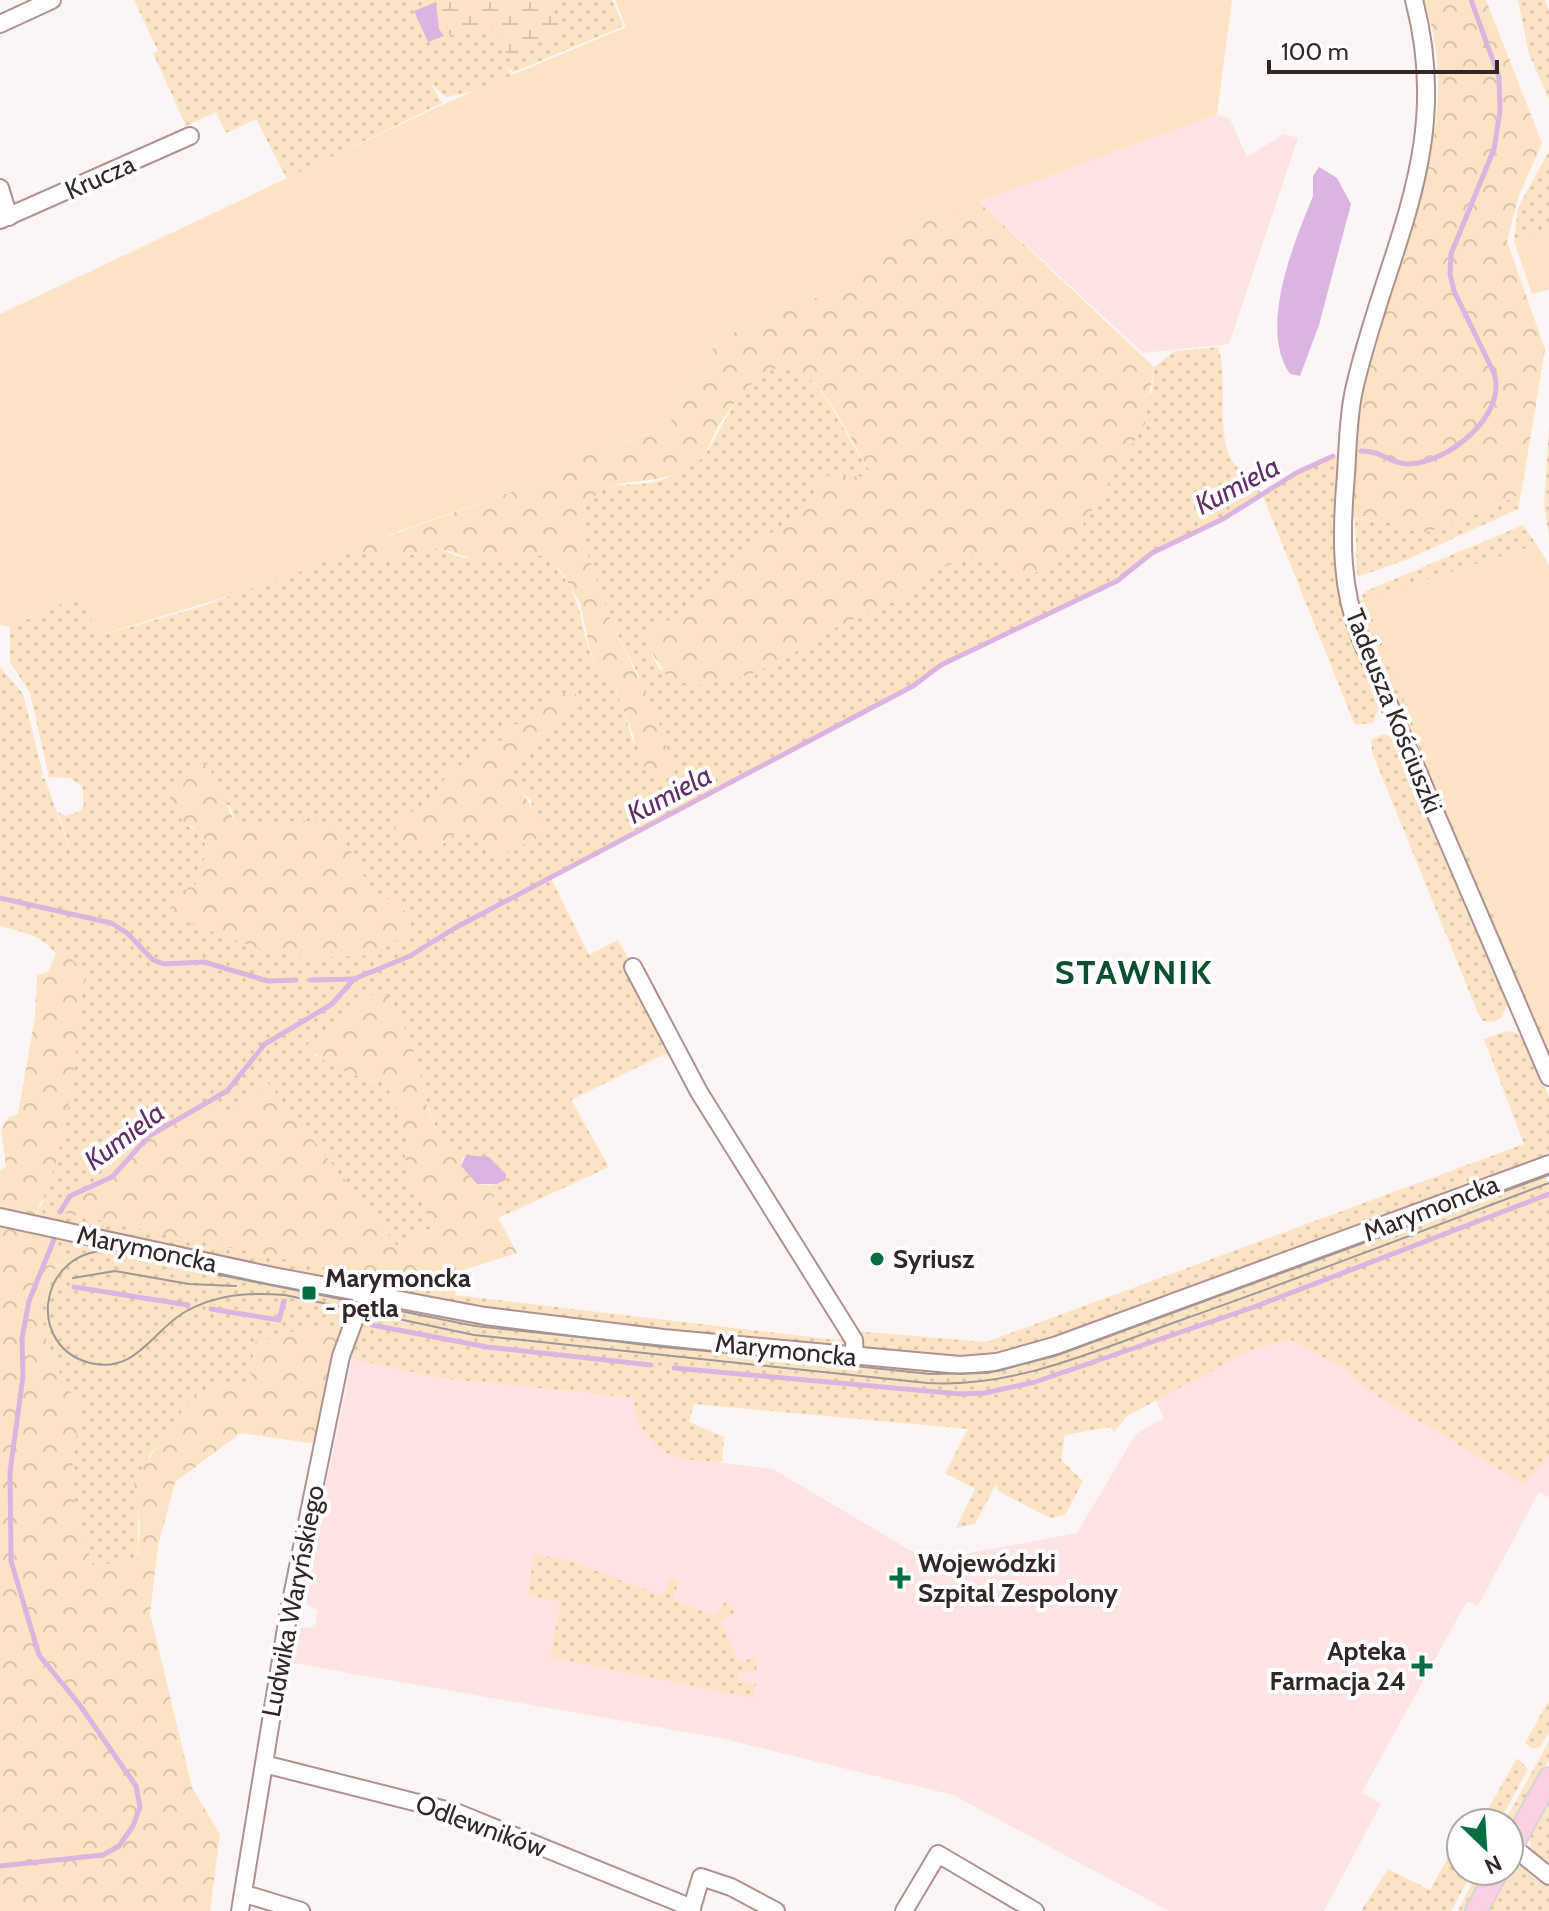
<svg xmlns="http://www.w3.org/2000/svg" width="1549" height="1911" font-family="Cabin,sans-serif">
<defs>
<pattern id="grass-dots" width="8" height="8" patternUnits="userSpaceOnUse" patternTransform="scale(2)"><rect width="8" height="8" fill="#fbe4c6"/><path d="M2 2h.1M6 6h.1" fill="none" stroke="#d8c4aa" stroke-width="1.8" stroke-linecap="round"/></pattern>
<pattern id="forest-crowns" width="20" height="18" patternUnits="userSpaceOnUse" patternTransform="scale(2)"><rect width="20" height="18" fill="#fbe4c6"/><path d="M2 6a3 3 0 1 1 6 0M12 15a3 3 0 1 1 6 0" fill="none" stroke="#d8c4aa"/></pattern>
<pattern id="wetland-marsh" width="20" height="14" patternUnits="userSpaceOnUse" patternTransform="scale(2)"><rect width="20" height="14" fill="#fbe4c6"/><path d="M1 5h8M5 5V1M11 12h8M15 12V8" fill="none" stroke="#d8c4aa"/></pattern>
</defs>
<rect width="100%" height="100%" fill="#fcf5f5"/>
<g fill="#fce4e4">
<path d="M1217,114L1230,119L1247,157L1284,134L1298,138L1229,344L1143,353L978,201Z"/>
<path d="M1549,1273V1497L1539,1492L1478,1606L1467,1601L1362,1792L1381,1804L1324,1911H1169L953,1795L720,1738L287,1662L293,1635L300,1628L315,1627L318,1610L308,1605L304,1595L352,1358L440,1378L635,1398L674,1457L773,1469L928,1561L1077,1533L1136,1434L1164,1418L1149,1386L1351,1308Z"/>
</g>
<g fill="url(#grass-dots)" fill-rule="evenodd">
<path d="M134,0H612L624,26L514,72L506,66L513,77L475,91L446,97L430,83L442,103L287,179L256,119L226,133L216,112L186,126L153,53L158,51Z"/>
<path d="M1518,0H1545L1549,12V100L1529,54Z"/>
<path d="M1549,151V229L1514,241L1518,208Z"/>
<path d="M1218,347C1229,382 1216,420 1229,455C1232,465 1254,483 1262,494L1296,473L1339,455L1334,547L1340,597L1348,629L1380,705L1373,723L1355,725L1262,494L1223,519L1152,553L1117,581L941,665L913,686L551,878L589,955L618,940L677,1048L571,1100L609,1167L498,1218L489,1185L502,1183L466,1155L462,1159C427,1127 429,1109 418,1066C412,1042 400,1018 389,997L314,1055L370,1080L386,1083L408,1139L405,1159L411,1171L408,1183L439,1224L397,1246L233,1113L207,1105L169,1124L112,1177L70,1196L61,1211L455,1295L837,1340L856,1331L986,1342L1524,1144L1484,1039L1507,1031L1517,1033L1526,1042L1549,1097V1153L1107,1321L997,1355L972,1358L694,1335L454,1307L33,1219L43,1202L63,953L56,954C42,935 22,932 0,926V667L23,694L43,774L40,777L45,779L73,858L58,812L66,816L81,811L84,804L82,786L70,778L49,777L30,693L10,662V627L80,595L99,636L203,606L353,549L387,561L438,548L462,558L544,555C587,595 575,616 595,664C600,676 612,682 617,693C625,710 629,729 634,746L639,676L612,624L582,539L585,504C591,500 597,492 604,489C621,482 641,486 658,481C670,478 692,466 702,458C709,452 729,410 740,396C808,314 835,428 870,470L864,477L831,475L818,482L811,504L751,548L716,585L670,620L648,630L650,650L659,669L699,685L749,675L785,659L821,634L909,595L937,569L975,556L1004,562L1064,555L1152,391L1154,367L1175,351ZM546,699L580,706L540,735L529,757L509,769L515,784L531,801L540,837L497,857L487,850L476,832L461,830L441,845L400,818L425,806L451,771L502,740L503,726L526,724ZM183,785L230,806L236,825L338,830L366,882L379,899L393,900L366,955L301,958L293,950C229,947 230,934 196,884L198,866L210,854L200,833L189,827L170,792Z"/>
<path d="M1549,426V537L1544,504Z"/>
<path d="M1521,494L1518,509L1408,559L1357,577L1355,519L1387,522L1420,533L1448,527Z"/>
<path d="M1523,525L1537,545L1366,599L1429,765L1549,1046V1055L1369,636L1358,600L1364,599L1361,596L1366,591Z"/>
<path d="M1384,734L1393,738L1399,749L1508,1001L1502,1017L1494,1022L1483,1021L1478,1013L1372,752L1371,740Z"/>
<path d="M1543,1173L1549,1186V1454L1524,1484L1366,1389L1346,1369L1289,1339L1251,1350L1127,1416L1114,1432L1110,1427L1065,1435L1061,1460L1083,1481L1065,1515L1050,1518L998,1491L996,1484L975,1524L956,1528L975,1489L945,1473L968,1429L694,1404L689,1422L724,1437L722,1462C708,1461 690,1461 676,1457C656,1451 628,1419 635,1398L440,1378L348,1358L365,1317L380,1305L540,1330L800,1358L967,1371Z"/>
<path d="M55,1237L340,1296L351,1309L343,1331L310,1327L255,1343L249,1386C197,1384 203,1389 175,1427C167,1437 156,1445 150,1455C133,1481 140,1529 137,1559L93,1567L70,1488L80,1406C48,1360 23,1305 64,1257L50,1249Z"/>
<path d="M534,1554L570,1561L662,1596L671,1578L679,1580L673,1600L716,1616L726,1600L735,1613L720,1620L739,1663L755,1657L757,1672H738V1683L756,1684L753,1698L550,1657L561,1602L528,1595Z"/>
<path d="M1549,1700V1732L1541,1746L1533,1749L1525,1743Z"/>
<path d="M1549,1741V1760L1509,1833V1823H1504Z"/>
<path d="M1517,1758L1528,1769L1499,1823H1480Z"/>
<path d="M1549,1795V1867L1532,1850L1529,1837Z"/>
<path d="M1461,1834V1871H1473L1451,1911H1361L1388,1869L1430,1890Z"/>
<path d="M1514,1866H1525L1549,1886V1911H1486Z"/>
<path d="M1478,1871H1488L1466,1911H1458Z"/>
</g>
<g fill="url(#forest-crowns)">
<path d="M1424,0H1486L1542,143L1518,198L1507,241L1545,349L1521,494L1448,527L1420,533L1387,522L1351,518C1354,474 1354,428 1363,384C1391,259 1470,132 1424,0Z"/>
<path d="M978,201L1154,367L1145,424L1064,555L1026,579L1004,562L975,556L937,569L909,595L821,634L785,659L749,675L699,685L670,681L650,650L648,630L670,620L716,585L751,548L811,504L818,482L830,475L864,477L870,470C838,425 806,316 740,396C730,409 720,422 713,437C709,443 707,453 702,458C673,487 637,475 604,489C598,492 591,500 585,504L582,539L612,624L656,714L675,773L661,778L645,768L617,691L598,671L590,650L580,603L561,571L544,555L490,564L438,548L387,561L350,550L530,485L613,440L616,446L667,427L715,345L725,336L855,281L886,235Z"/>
<path d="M560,694H576L581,706L540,735L529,757L509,769C517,790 534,807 546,826L540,837L497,857L487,850L476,832L461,830C435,850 415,862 395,830L400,818L425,806L451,771L502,740L503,726L526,723L546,699Z"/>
<path d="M207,763L236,825C262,828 323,809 340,833C354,855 363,878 379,898L393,900L411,917V934L366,955L301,958L293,950L273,954L170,916L174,896L196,884L198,866L210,854C207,847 204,836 198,832C182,819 170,816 170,792L183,785L196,765Z"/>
<path d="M63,953L86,971C74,1049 72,1149 33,1219L55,1237L50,1249L64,1257C23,1305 48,1360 80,1406L70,1488L93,1567L137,1559L140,1529L134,1480L193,1395L216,1385L249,1386L255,1343L310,1327L343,1331L316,1444L241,1433L175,1482L158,1546L150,1613L192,1788L220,1834L210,1911H0V1171L6,1167L1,1129L8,1118L18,1114L35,1017L37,975L48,972L56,954Z"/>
<path d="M376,994L389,997C400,1018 412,1042 418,1066C429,1110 425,1125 462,1159L461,1166L477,1184L489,1185L498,1218L517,1253L457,1272L455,1295L60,1212L70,1196L112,1177L149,1136L207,1105L233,1113L267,1082L397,1246L438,1225L408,1183L411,1171L405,1159L408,1139L386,1083C360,1078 324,1067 307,1045L366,996Z"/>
</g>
<path fill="url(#wetland-marsh)" d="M436,0H549L564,32L508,57L494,29L444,36L439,29Z"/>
<g fill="#fbe4c6">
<path d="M615,0H1232L1217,114L887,235L856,281L725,336L715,345L667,427L615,446L612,441L530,485L397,532L280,580L98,636L80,595L10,627L0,625V314L446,103L626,27Z"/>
<path d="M1549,229V289L1532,294L1514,241Z"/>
<path d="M1537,545L1549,565V1046L1429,765L1365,599Z"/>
</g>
<g fill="#dab5e0">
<path d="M436,2L439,29L444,36L428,42L414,11Z"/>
<path d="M1319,167L1337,178L1351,204L1319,325L1300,376L1290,374C1258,328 1294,243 1313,196V176Z"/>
<path d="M466,1155L489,1157L506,1174V1180L497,1184H477L461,1166Z"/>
</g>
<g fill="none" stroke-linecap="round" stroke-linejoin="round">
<g stroke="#dab5e0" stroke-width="5">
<path d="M1361,451C1380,450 1390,464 1409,464C1448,463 1508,415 1494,373L1454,291L1450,274L1451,254L1494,149L1500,111L1499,77L1471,0"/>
<path d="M0,898L111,923L127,933L153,960L164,964L204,962L268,981L296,980"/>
<path d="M311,980L354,979"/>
<path d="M60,1212L70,1196L112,1177L149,1136L227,1091L265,1044L332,1004L354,979L410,956L455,928L913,686L941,665L1117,581L1152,553L1223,519L1296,473L1333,456"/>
<path d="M74,1287L188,1305"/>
<path d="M211,1309L279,1320L284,1301"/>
<path d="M372,1325L487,1347L651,1365"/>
<path d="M674,1368L960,1394L985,1393L1035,1382L1254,1307L1549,1194"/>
<path d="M0,1866L103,1855L119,1846L133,1826L140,1807L136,1786L79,1704L39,1655L11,1561L10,1472L23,1376L22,1338L29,1301L55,1237"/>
</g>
<defs>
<g id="minor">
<path d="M1414,0C1454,151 1386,249 1354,390C1347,421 1348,456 1345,487C1341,539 1341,589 1360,637L1549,1077"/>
<path d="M0,24L52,0"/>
<path d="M0,188L9,217"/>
<path d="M0,220L190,136"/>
<path d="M633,967L699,1092L854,1340L855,1357"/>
<path d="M0,1217L273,1276L485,1316L663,1338L960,1365L997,1362L1057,1345L1549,1164"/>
<path d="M264,1764L458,1813L692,1908"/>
<path d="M1512,1846L1549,1876"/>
<path d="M245,1894L301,1911"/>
<path d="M240,1911L288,1616L341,1356L364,1294"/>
<path d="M691,1911L701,1877L731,1887L776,1911"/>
<path d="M904,1911L938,1854L1035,1911"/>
</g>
<g id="major">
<path d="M1509,1852L1549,1778"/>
<path d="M1476,1911L1498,1871"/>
</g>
</defs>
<use href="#minor" stroke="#ae9191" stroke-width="20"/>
<use href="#major" stroke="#d6d4d4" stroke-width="24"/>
<use href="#minor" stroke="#fff" stroke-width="16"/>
<use href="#major" stroke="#fecee5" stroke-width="20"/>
<g stroke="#a09797" stroke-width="2">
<path d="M1549,1175L1055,1356L987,1373L930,1374L475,1326L100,1251C37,1259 28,1347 90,1363C135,1374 151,1333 183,1313C215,1294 249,1292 285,1295L474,1335L927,1383C1018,1388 1099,1349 1184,1319C1306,1276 1427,1229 1549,1183"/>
<path d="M73,1278L115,1271L189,1284L236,1286"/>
</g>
</g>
<g fill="#066d43" stroke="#fff" stroke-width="3">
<circle cx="877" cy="1259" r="8"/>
<rect x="301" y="1285" width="16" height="16" rx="4"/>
<path d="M896 1566h8v8h8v8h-8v8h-8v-8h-8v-8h8z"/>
<path d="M1418 1654h8v8h8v8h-8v8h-8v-8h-8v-8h8z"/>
</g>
<g text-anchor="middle" stroke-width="8" stroke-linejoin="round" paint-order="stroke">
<g font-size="26" fill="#322727" stroke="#fff">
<text transform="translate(100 177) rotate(-24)" y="9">Krucza</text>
<text transform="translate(1394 711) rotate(68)" y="9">Tadeusza Kościuszki</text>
<text transform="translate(1431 1208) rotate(-21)" y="9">Marymoncka</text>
<text transform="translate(147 1249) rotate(12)" y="9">Marymoncka</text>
<text transform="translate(786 1350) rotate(6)" y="9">Marymoncka</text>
<text transform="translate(293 1601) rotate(-79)" y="9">Ludwika Waryńskiego</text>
<text transform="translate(481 1826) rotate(20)" y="9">Odlewników</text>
</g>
<g font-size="26" font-weight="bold" fill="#322727" stroke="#fff" text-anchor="start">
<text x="893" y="1268">Syriusz</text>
<text x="325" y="1287">Marymoncka<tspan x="325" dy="30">- pętla</tspan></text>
<text x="918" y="1572">Wojewódzki<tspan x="918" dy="30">Szpital Zespolony</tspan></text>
<text x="1406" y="1660" text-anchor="end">Apteka<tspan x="1406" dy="30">Farmacja 24</tspan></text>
</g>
<g font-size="28" font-style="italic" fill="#5d2f65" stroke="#fff">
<text transform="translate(1237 485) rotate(-28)" y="10">Kumiela</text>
<text transform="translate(669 794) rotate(-28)" y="10">Kumiela</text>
<text transform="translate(124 1136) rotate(-37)" y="10">Kumiela</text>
</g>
<g font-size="34" font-weight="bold" letter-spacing="2" fill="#0e4e30" stroke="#fff">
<text x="1134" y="984">STAWNIK</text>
</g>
</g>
<g transform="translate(1485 1847) rotate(155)"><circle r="38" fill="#ffffff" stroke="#ada9a9" stroke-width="2"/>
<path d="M0-6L14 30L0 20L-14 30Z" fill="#066d43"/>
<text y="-12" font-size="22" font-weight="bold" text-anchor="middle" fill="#322727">N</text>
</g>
<path d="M1269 60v12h228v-12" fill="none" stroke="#322727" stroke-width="4"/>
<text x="1281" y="60" font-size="24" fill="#322727" stroke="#ffffff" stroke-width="6" paint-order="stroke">100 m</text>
</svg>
